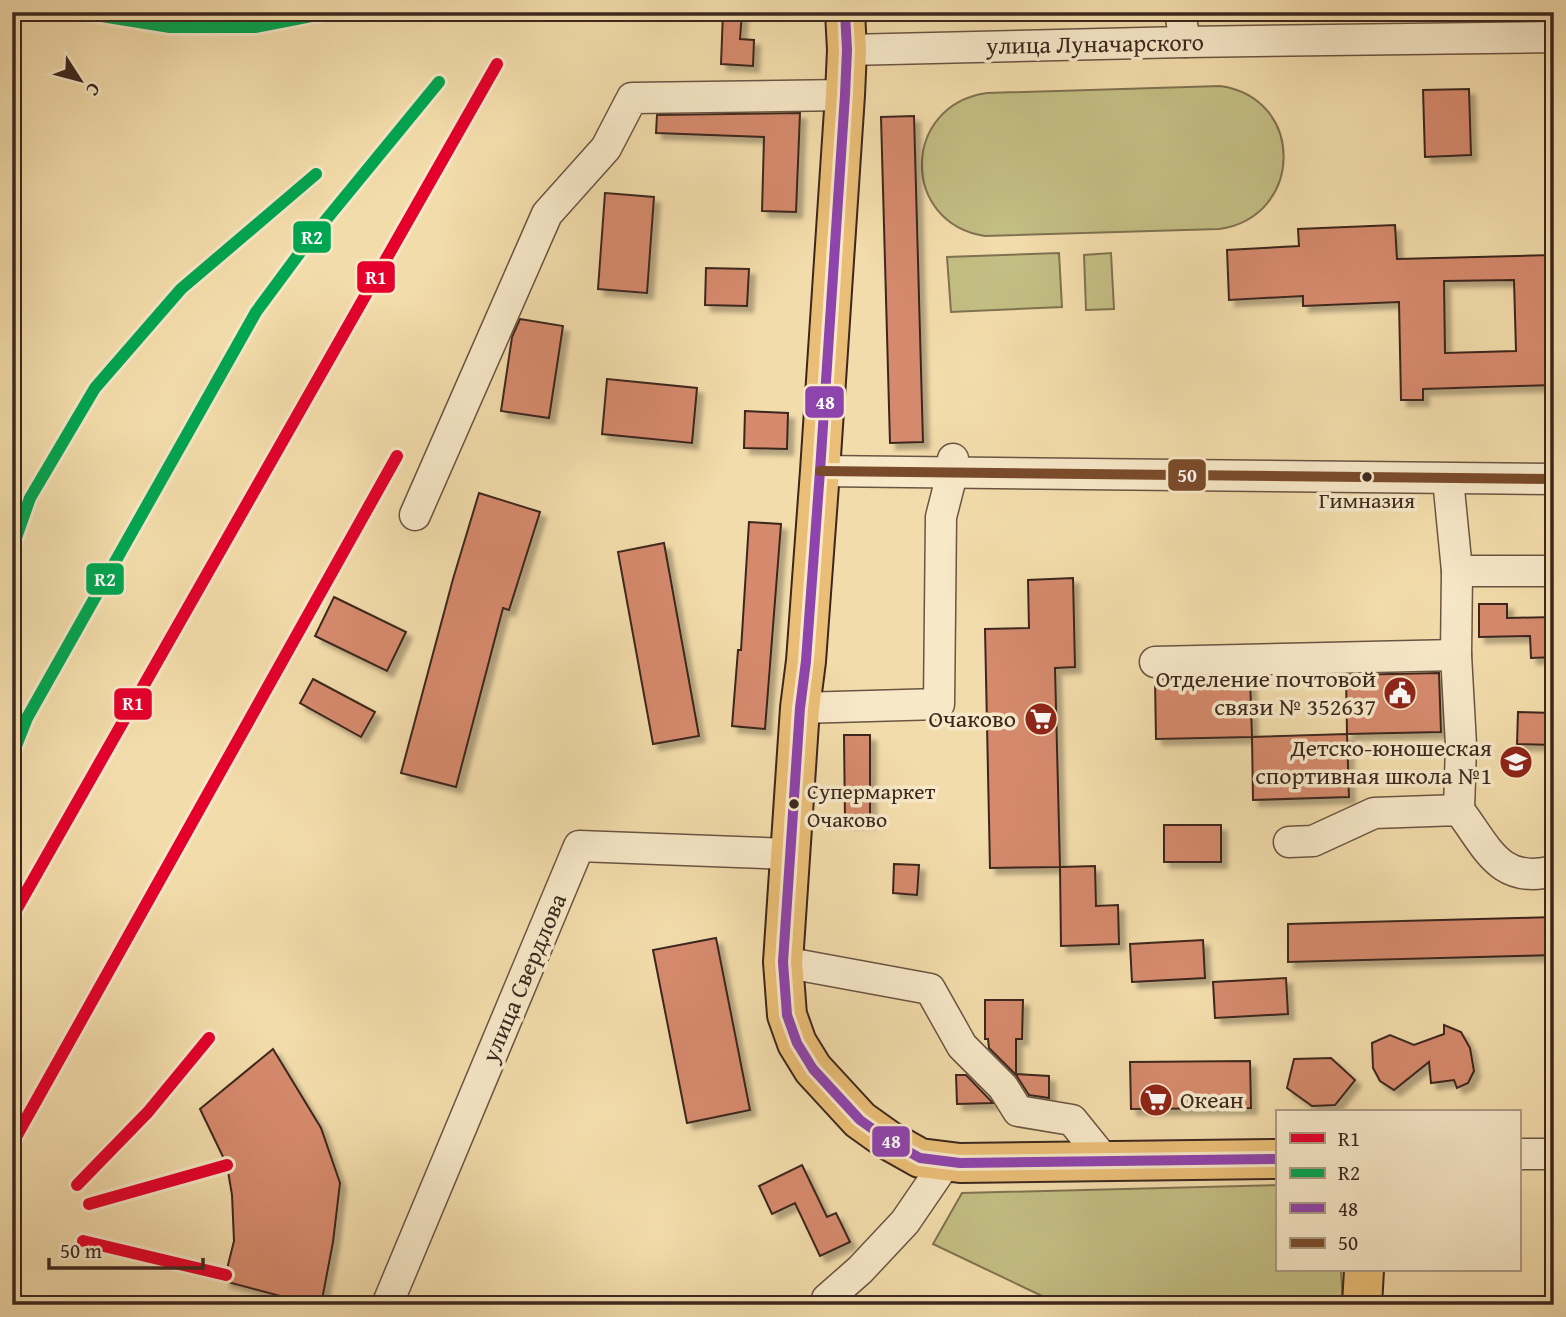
<svg xmlns="http://www.w3.org/2000/svg" width="1566" height="1317" font-family="'Gentium Book Plus',serif">
<defs>
<filter id="shadow"><feDropShadow dx="6" dy="6" stdDeviation="2" flood-color="#0004"/></filter>
</defs>
<rect width="100%" height="100%" fill="#f3dcab"/>
<filter id="stains"><feTurbulence type="fractalNoise" baseFrequency=".00286" numOctaves="4"/><feColorMatrix values="0 0 0 0 .2 0 0 0 0 .09 0 0 0 0 .02 0 0 0 .5 -.17"/></filter>
<radialGradient id="worn" r=".72"><stop offset=".6" stop-color="#630" stop-opacity="0"/><stop offset="1" stop-color="#630" stop-opacity=".3"/></radialGradient>
<g fill="#c3be83" stroke="#807251" stroke-width="2">
<path d="M1220,86C1306,98 1304,217 1219,229L985,236C900,223 901,105 987,93Z"/>
<path d="M1059,253L1062,307L951,312L947,257Z"/>
<path d="M1111,253L1114,309L1086,310L1084,255Z"/>
<path d="M1277,1185V1270H1341L1343,1305H1061L933,1244L962,1193Z"/>
</g>
<g fill="#d68a6d" stroke="#3c271f" stroke-width="2" fill-rule="evenodd" filter="url(#shadow)">
<path d="M723,12H742L740,39L754,40L753,66L721,64Z"/>
<path d="M1469,89L1471,155L1425,157L1423,90Z"/>
<path d="M800,113L796,212L762,211L764,137L656,133L657,115Z"/>
<path d="M914,116L923,442L890,443L881,117Z"/>
<path d="M605,193L654,197L647,293L598,289Z"/>
<path d="M1395,225L1397,259L1554,255V385L1423,389V400H1401L1399,302L1303,306V296L1229,300L1227,250L1299,246L1298,229ZM1514,280L1516,351L1445,353L1444,281Z"/>
<path d="M706,268L749,269L747,306L705,305Z"/>
<path d="M520,319L563,326L549,418L501,411L512,337Z"/>
<path d="M607,379L697,388L692,443L602,434Z"/>
<path d="M745,411L788,413L787,449L744,448Z"/>
<path d="M479,493L540,512L509,610L503,608L456,787L401,773L453,579Z"/>
<path d="M749,522L781,524L765,729L732,726L738,650H741Z"/>
<path d="M664,543L699,736L653,744L618,552Z"/>
<path d="M1073,578L1075,667L1055,668L1060,867L990,868L985,629L1029,628L1028,580Z"/>
<path d="M334,597L406,632L387,671L315,636Z"/>
<path d="M1479,604H1507V618L1554,617V657L1531,658L1530,636L1479,637Z"/>
<path d="M1439,673L1441,732L1347,734L1346,675Z"/>
<path d="M1250,677L1252,737L1156,739L1155,679Z"/>
<path d="M313,679L375,712L361,737L300,703Z"/>
<path d="M1518,712L1554,713V745L1517,744Z"/>
<path d="M1347,734L1349,797L1253,800L1252,737Z"/>
<path d="M844,735H870V822H845Z"/>
<rect x="1164" y="825" width="57" height="37"/>
<path d="M894,864L919,865L917,895L893,893Z"/>
<path d="M1095,866L1096,906L1118,905L1119,944L1061,946L1060,867Z"/>
<path d="M1554,917V955L1288,962V924Z"/>
<path d="M716,938L750,1110L687,1123L653,950Z"/>
<path d="M1203,940L1205,978L1132,982L1130,944Z"/>
<path d="M1286,978L1288,1014L1215,1018L1213,982Z"/>
<path d="M985,1000H1023L1022,1039H1016V1074L1049,1076V1098L1029,1095L1016,1075L989,1048L988,1039H985Z"/>
<path d="M1444,1025L1461,1032L1470,1048L1474,1071L1468,1083L1457,1088L1454,1080L1431,1083L1429,1062L1394,1090L1380,1081L1373,1068L1372,1043L1390,1035L1414,1045L1444,1034Z"/>
<path d="M273,1049L321,1128L340,1183L333,1242L321,1305H314L224,1281L234,1241L232,1195L227,1165L200,1109Z"/>
<path d="M1331,1058L1355,1080L1335,1105L1312,1106L1287,1088L1294,1059Z"/>
<path d="M1250,1061L1251,1108L1131,1109L1130,1062Z"/>
<path d="M956,1075H966L993,1103L957,1104Z"/>
<path d="M802,1165L827,1217L836,1213L850,1242L820,1256L795,1203L772,1214L759,1186Z"/>
</g>
<g fill="none" stroke-linecap="round" stroke-linejoin="round">
<defs>
<g id="minor">
<path d="M1180,12L1185,42"/>
<path d="M847,50L1185,42L1554,37"/>
<path d="M820,471L1554,479"/>
<path d="M1448,479L1457,571L1456,655L1461,745L1459,810"/>
<path d="M415,515L547,214L606,148L632,98L845,95"/>
<path d="M1457,571H1554"/>
<path d="M1155,662L1456,655"/>
<path d="M800,708L939,704L941,517L952,474L953,459"/>
<path d="M1289,842L1313,841L1374,813L1459,810C1488,848 1499,885 1554,871"/>
<path d="M783,962L930,989L962,1046L1003,1087L1018,1111L1072,1120L1106,1162"/>
<path d="M1519,1154H1554"/>
<path d="M827,1299L860,1270L905,1222L946,1162"/>
<path d="M387,1305L579,846L790,854"/>
</g>
<g id="major">
<path d="M845,12L847,50L845,95L820,471L806,661L800,708L783,962L787,1015L797,1043L813,1069L860,1120L888,1140L920,1158L960,1163L1277,1159"/>
<path d="M1362,1305L1364,1270"/>
</g>
</defs>
<use href="#minor" stroke="#6a5442" stroke-width="33"/>
<use href="#major" stroke="#3c271f" stroke-width="42"/>
<use href="#minor" stroke="#f7e8c8" stroke-width="30"/>
<use href="#major" stroke="#eabe76" stroke-width="38"/>
<defs>
<path id="bus-1" d="M845,12L847,50L845,95L820,471L806,661L800,708L783,962L787,1015L797,1043L813,1069L860,1120L888,1140L920,1158L960,1163L1277,1159"/>
<path id="bus-2" d="M820,471L1554,479"/>
</defs>
<use href="#bus-1" stroke="#f7e8c8" stroke-width="16"/>
<use href="#bus-2" stroke="#f7e8c8" stroke-width="16"/>
<use href="#bus-1" stroke="#8e44ad" stroke-width="10"/>
<use href="#bus-2" stroke="#7a4b2a" stroke-width="10"/>
<defs>
<g id="rail-1">
<path d="M12,917L497,64"/>
<path d="M12,1144L397,456"/>
<path d="M77,1185L148,1112L209,1038"/>
<path d="M89,1204L227,1165"/>
<path d="M83,1241L226,1275"/>
</g>
<g id="rail-2">
<path d="M77,12L170,27H255L332,12"/>
<path d="M12,549L30,498L95,388L181,289L316,174"/>
<path d="M12,756L27,718L256,312L307,243L439,82"/>
</g>
</defs>
<use href="#rail-1" stroke="#f7e8c8" stroke-width="18"/>
<use href="#rail-2" stroke="#f7e8c8" stroke-width="18"/>
<use href="#rail-1" stroke="#e4002b" stroke-width="12"/>
<use href="#rail-2" stroke="#00a651" stroke-width="12"/>
</g>
<defs>
<symbol id="civic-disc" viewBox="-11 -11 22 22"><circle r="9.5" fill="#8f2418" stroke="#f7e8c8"/><path d="M-.6-6.5H3V-4.5H.6V-3L4-1V1h2V6H-6V1h2V-1L-.6-3ZM-1.2 2.5V6h2.4V2.5Z" fill="#fff"/></symbol>
<symbol id="supermarket-disc" viewBox="-11 -11 22 22"><circle r="9.5" fill="#8f2418" stroke="#f7e8c8"/><path d="M-6-5.5h2.5l.6 2H6L4.5 2H-2.5L-4.4-4H-6ZM-1.5 3.2a1.3 1.3 0 1 0 .1 0ZM3 3.2a1.3 1.3 0 1 0 .1 0Z" fill="#fff"/></symbol>
<symbol id="school-disc" viewBox="-11 -11 22 22"><circle r="9.5" fill="#8f2418" stroke="#f7e8c8"/><path d="M0-5L7-2L0 1L-7-2ZM-4 1L0 2.5L4 1V4Q0 6-4 4Z" fill="#fff"/></symbol>
</defs>
<g fill-rule="evenodd">
<use href="#civic-disc" x="1381" y="674" width="38" height="38"/>
<use href="#supermarket-disc" x="1022" y="700" width="38" height="38"/>
<use href="#school-disc" x="1497" y="743" width="38" height="38"/>
<use href="#supermarket-disc" x="1137" y="1081" width="38" height="38"/>
</g>
<g fill="#3c271f" stroke="#f7e8c8" stroke-width="2.5">
<circle cx="1367" cy="477" r="6"/>
<circle cx="794" cy="804" r="6"/>
</g>
<g text-anchor="middle" stroke-width="7" stroke-linejoin="round" paint-order="stroke">
<g font-size="22" fill="#3c271f" stroke="#f7e8c8">
<text x="1367" y="508">Гимназия</text>
<text x="807" y="799" text-anchor="start">Супермаркет<tspan x="807" dy="28">Очаково</tspan></text>
</g>
<g font-size="24" fill="#3c271f" stroke="#f7e8c8">
<text transform="translate(1095 44) rotate(-1)" y="8">улица Луначарского</text>
<text transform="translate(524 978) rotate(-67)" y="8">улица Свердлова</text>
</g>
<g font-size="24" fill="#3c271f" stroke="#f7e8c8" text-anchor="end">
<text x="1376" y="687">Отделение почтовой<tspan x="1376" dy="28">связи № 352637</tspan></text>
<text x="1016" y="727">Очаково</text>
<text x="1492" y="756">Детско-юношеская<tspan x="1492" dy="28">спортивная школа №1</tspan></text>
<text x="1180" y="1108" text-anchor="start">Океан</text>
</g>
</g>
<g stroke="#f7e8c8" stroke-width="2.5">
<rect x="292" y="220" width="40" height="34" rx="7" fill="#00a651"/>
<rect x="356" y="260" width="40" height="34" rx="7" fill="#e4002b"/>
<rect x="804" y="385" width="41" height="34" rx="7" fill="#8e44ad"/>
<rect x="1167" y="458" width="40" height="34" rx="7" fill="#7a4b2a"/>
<rect x="85" y="562" width="40" height="34" rx="7" fill="#00a651"/>
<rect x="113" y="687" width="40" height="34" rx="7" fill="#e4002b"/>
<rect x="871" y="1125" width="40" height="33" rx="7" fill="#8e44ad"/>
</g>
<g font-size="19" text-anchor="middle" font-weight="bold" fill="#fff">
<text x="312" y="244">R2</text>
<text x="376" y="284">R1</text>
<text x="825" y="409">48</text>
<text x="1187" y="482">50</text>
<text x="105" y="586">R2</text>
<text x="133" y="710">R1</text>
<text x="891" y="1148">48</text>
</g>
<rect width="1566" height="1317" fill="none" stroke="#f3dcab" stroke-width="42"/>
<rect x="14" y="14" width="1538" height="1289" fill="none" stroke="#3c271f" stroke-width="3.5"/>
<rect x="21" y="21" width="1524" height="1275" fill="none" stroke="#3c271f" stroke-width="2"/>
<rect x="1276" y="1110" width="245" height="161" fill="#f7e8c8" stroke="#ac9b84" stroke-width="2"/>
<rect x="1290" y="1133" width="35" height="10" fill="#e4002b" stroke="#ac9b84" stroke-width="2"/>
<text x="1338" y="1146" font-size="21" fill="#3c271f">R1</text>
<rect x="1290" y="1168" width="35" height="10" fill="#00a651" stroke="#ac9b84" stroke-width="2"/>
<text x="1338" y="1180" font-size="21" fill="#3c271f">R2</text>
<rect x="1290" y="1203" width="35" height="10" fill="#8e44ad" stroke="#ac9b84" stroke-width="2"/>
<text x="1338" y="1216" font-size="21" fill="#3c271f">48</text>
<rect x="1290" y="1238" width="35" height="10" fill="#7a4b2a" stroke="#ac9b84" stroke-width="2"/>
<text x="1338" y="1250" font-size="21" fill="#3c271f">50</text>
<g transform="translate(80 80) rotate(126)" stroke="#f7e8c8" stroke-width="5" paint-order="stroke">
<path d="M0-5L12 26L0 18L-12 26Z" fill="#3c271f"/>
<text y="-10" font-size="19" font-weight="bold" text-anchor="middle" fill="#3c271f">С</text>
</g>
<path d="M49 1258v10h154v-10" fill="none" stroke="#3c271f" stroke-width="3.5"/>
<text x="60" y="1258" font-size="21" fill="#3c271f" stroke="#f7e8c8" stroke-width="5" paint-order="stroke">50 m</text>
<rect width="100%" height="100%" filter="url(#stains)"/>
<rect width="100%" height="100%" fill="url(#worn)"/>
</svg>
